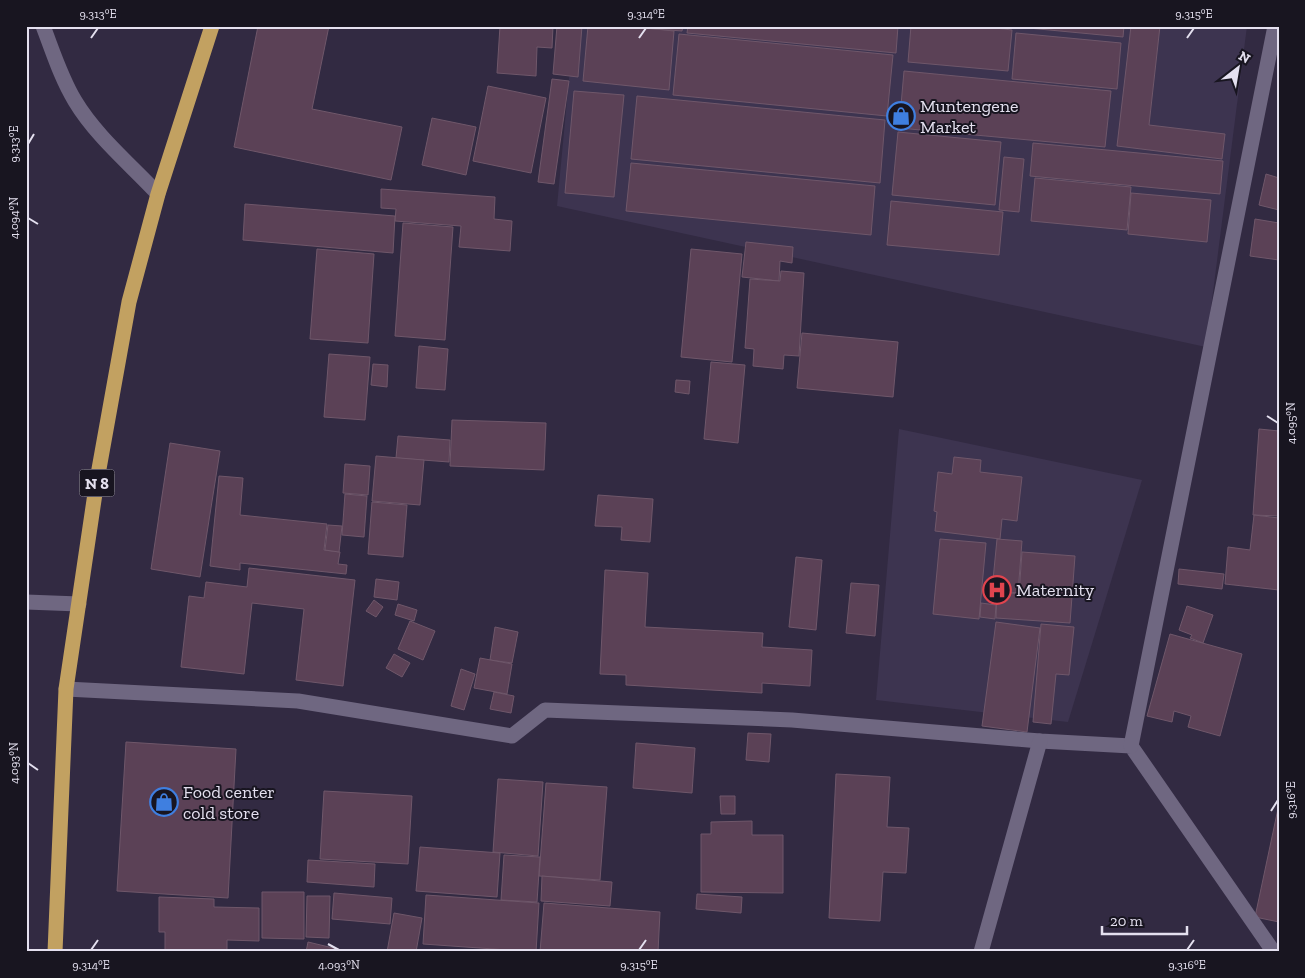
<svg xmlns="http://www.w3.org/2000/svg" width="1305" height="978" font-family="'Zilla Slab',serif">
<rect width="100%" height="100%" fill="#322a42"/>
<g fill="#3d3450">
<path d="M574,26H1247L1206,347L557,206Z"/>
<path d="M899,429L1142,480L1068,722L876,700Z"/>
</g>
<g fill="#5b4156" stroke="#6f576a">
<path d="M258,26H329L312,109L402,127L391,180L234,147Z"/>
<path d="M500,26H553L552,48L537,47L536,76L497,73Z"/>
<path d="M557,26H582L578,77L553,74Z"/>
<path d="M588,26H627L674,31L669,90L583,81Z"/>
<path d="M643,26H683L682,31L642,28Z"/>
<path d="M688,26H898L896,53L687,33Z"/>
<path d="M911,26H978L1012,30L1008,71L908,62Z"/>
<path d="M1007,26H1124L1123,37Z"/>
<path d="M1131,26H1160L1149,125L1225,134L1222,159L1117,146Z"/>
<path d="M1016,33L1121,43L1117,89L1012,79Z"/>
<path d="M679,34L893,55L887,116L673,95Z"/>
<path d="M904,71L1111,91L1105,147L899,128Z"/>
<path d="M552,79L569,81L554,184L538,182Z"/>
<path d="M488,86L546,98L531,173L473,161Z"/>
<path d="M574,91L624,95L614,197L565,193Z"/>
<path d="M637,96L885,120L880,183L631,159Z"/>
<path d="M432,118L476,127L466,175L422,165Z"/>
<path d="M898,132L1001,142L995,205L892,195Z"/>
<path d="M1033,143L1223,161L1220,194L1030,176Z"/>
<path d="M1004,157L1024,159L1019,212L999,210Z"/>
<path d="M631,163L875,186L871,235L626,211Z"/>
<path d="M1266,174L1279,178V210L1259,205Z"/>
<path d="M1035,178L1131,187L1127,230L1031,221Z"/>
<path d="M381,189L495,197L494,219L512,221L510,251L459,247L461,226L395,221L396,209L381,208Z"/>
<path d="M1131,193L1211,200L1207,242L1128,234Z"/>
<path d="M891,201L1003,212L999,255L887,245Z"/>
<path d="M245,204L395,216L393,253L243,240Z"/>
<path d="M1255,219L1279,223V260L1250,256Z"/>
<path d="M403,223L453,227L445,340L395,336Z"/>
<path d="M746,242L793,247L792,263L780,261L779,281L742,277Z"/>
<path d="M317,249L374,254L368,343L310,339Z"/>
<path d="M691,249L742,254L732,362L681,357Z"/>
<path d="M781,271L804,273L799,356L784,355L783,369L753,366L754,349L745,348L750,279L780,281Z"/>
<path d="M802,333L898,342L893,397L797,388Z"/>
<path d="M419,346L448,349L445,390L416,388Z"/>
<path d="M329,354L370,357L365,420L324,417Z"/>
<path d="M711,362L745,365L738,443L704,439Z"/>
<path d="M373,364L388,365L387,387L371,385Z"/>
<path d="M676,380L690,381L689,394L675,392Z"/>
<path d="M452,420L546,423L544,470L450,466Z"/>
<path d="M1259,429L1279,431V516L1253,515Z"/>
<path d="M398,436L450,440L449,462L396,458Z"/>
<path d="M170,443L220,451L200,577L151,569Z"/>
<path d="M376,456L424,460L420,505L372,501Z"/>
<path d="M954,457L981,460L980,472L1022,477L1017,521L1002,519L1000,539L935,531L937,512L934,511L938,472L952,474Z"/>
<path d="M345,464L370,466L368,495L343,493Z"/>
<path d="M219,476L243,478L240,515L327,524L324,550L340,552L338,564L347,565L346,574L240,563V570L210,566Z"/>
<path d="M345,494L367,496L364,537L342,535Z"/>
<path d="M598,495L653,499L650,542L621,540L622,527L595,526Z"/>
<path d="M372,502L407,505L403,557L368,554Z"/>
<path d="M1254,515L1279,518V590L1225,584L1228,547L1250,550Z"/>
<path d="M328,525L342,526L339,552L325,550Z"/>
<path d="M940,539L986,543L979,619L933,614Z"/>
<path d="M997,539L1022,541L1018,593L992,590Z"/>
<path d="M1022,552L1075,556L1070,623L996,618L997,591L1019,594Z"/>
<path d="M796,557L822,560L816,630L789,627Z"/>
<path d="M249,568L355,580L343,686L296,680L304,609L252,603L244,674L181,667L189,596L204,598L206,582L247,587Z"/>
<path d="M1179,569L1224,574L1222,589L1178,584Z"/>
<path d="M605,570L648,573L645,627L763,633L762,647L812,650L810,686L762,683V693L626,685V675L600,674Z"/>
<path d="M376,579L399,582L397,600L374,597Z"/>
<path d="M851,583L879,585L875,636L846,633Z"/>
<path d="M374,600L383,607L376,617L366,611Z"/>
<path d="M981,603L996,605L995,619L980,617Z"/>
<path d="M398,604L417,610L414,621L395,615Z"/>
<path d="M1187,606L1213,615L1203,643L1190,638L1192,635L1179,630Z"/>
<path d="M410,621L435,631L423,660L398,649Z"/>
<path d="M996,622L1040,628L1027,732L982,726Z"/>
<path d="M1041,624L1074,627L1069,675L1056,674L1051,724L1033,722Z"/>
<path d="M495,627L518,632L512,663L490,660Z"/>
<path d="M1170,634L1242,654L1220,736L1188,727L1191,716L1174,711L1172,722L1147,716Z"/>
<path d="M394,654L410,663L402,677L386,668Z"/>
<path d="M480,658L512,664L507,694L474,688Z"/>
<path d="M461,669L475,674L464,710L451,706Z"/>
<path d="M494,692L514,696L511,713L490,709Z"/>
<path d="M748,733L771,734L769,762L746,760Z"/>
<path d="M126,742L236,749L228,898L117,891Z"/>
<path d="M636,743L695,748L692,793L633,788Z"/>
<path d="M836,774L890,777L887,827L909,828L906,873L883,872L880,921L829,918Z"/>
<path d="M498,779L543,782L538,856L493,852Z"/>
<path d="M546,783L607,787L600,880L539,876Z"/>
<path d="M324,791L412,796L408,864L320,859Z"/>
<path d="M720,796H735V814H721Z"/>
<path d="M1279,804V922L1255,917Z"/>
<path d="M752,821V835H783V893L701,892V834H711V822Z"/>
<path d="M420,847L500,853L497,897L416,891Z"/>
<path d="M504,855L540,857L537,902L501,900Z"/>
<path d="M308,860L375,864L374,887L307,882Z"/>
<path d="M542,876L612,882L610,906L541,901Z"/>
<path d="M262,892H304V939L262,938Z"/>
<path d="M334,893L392,898L390,924L332,919Z"/>
<path d="M697,894L742,897L741,913L696,909Z"/>
<path d="M426,895L539,903L536,952L423,944Z"/>
<path d="M307,896H330L329,938L306,937Z"/>
<path d="M159,897L214,899V907L259,908V941L227,940V952H165V932H159Z"/>
<path d="M544,903L660,912L658,952H540Z"/>
<path d="M394,913L422,918L416,952H387Z"/>
<path d="M308,942L350,952H306Z"/>
</g>
<g fill="none" stroke-linecap="round" stroke-linejoin="round">
<g stroke="#6f6781" stroke-width="15">
<path d="M43,26C53,52 61,78 75,101C96,136 130,164 158,194"/>
<path d="M26,602L79,604"/>
<path d="M66,689L298,701L512,736L545,710L792,720L1040,741L1131,746L1273,951"/>
<path d="M1131,746L1275,26"/>
<path d="M981,952L1040,741"/>
</g>
<path stroke="#c2a161" stroke-width="15" d="M55,952L66,689L97,480L129,302L158,194L212,26"/>
</g>
<path fill="none" stroke="#e4e0ef" stroke-width="2" d="M91,38L98,28M639,38L646,28M1187,38L1194,28M28,144L34,134M28,218L38,224M1267,416L1278,423M28,763L38,770M1271,811L1278,800M328,944L339,950M91,950L98,940M639,950L646,940M1187,950L1194,940"/>
<defs>
<symbol id="shop-ring" viewBox="-11 -11 22 22"><circle r="9.5" fill="#181520" stroke="#3f7fe0" stroke-width="1.5"/><path d="M-5-2.5h2.3a2.7 3.5 0 0 1 5.4 0H5L5.5 6h-11ZM-1.5-2.5h3a1.5 2.3 0 0 0-3 0Z" fill="#3f7fe0"/></symbol>
<symbol id="hospital-ring" viewBox="-11 -11 22 22"><circle r="9.5" fill="#181520" stroke="#e0444e" stroke-width="1.5"/><path d="M-5-5h3v3.5h4V-5h3V5h-3V1.5h-4V5h-3Z" fill="#e0444e"/></symbol>
</defs>
<g fill-rule="evenodd">
<use href="#shop-ring" x="885" y="100" width="32" height="32"/>
<use href="#hospital-ring" x="981" y="574" width="32" height="32"/>
<use href="#shop-ring" x="148" y="786" width="32" height="32"/>
</g>
<g text-anchor="middle" stroke-width="4" stroke-linejoin="round" paint-order="stroke">
<rect fill="#181520" stroke="#a7a3b1" stroke-width="1" x="79.5" y="469.5" width="35" height="27" rx="4"/>
<g font-size="16" font-weight="bold" fill="#e4e0ef">
<text x="97" y="489">N 8</text>
</g>
<g font-size="18" fill="#e4e0ef" stroke="#181520" text-anchor="start">
<text x="920" y="112">Muntengene<tspan x="920" dy="21">Market</tspan></text>
<text x="1016" y="596">Maternity</text>
<text x="183" y="798">Food center<tspan x="183" dy="21">cold store</tspan></text>
</g>
</g>
<rect width="1305" height="978" fill="none" stroke="#181520" stroke-width="55"/>
<g transform="translate(1238 68) rotate(31)" stroke="#181520" stroke-width="4" paint-order="stroke">
<path d="M0-4L9 19L0 12L-9 19Z" fill="#e4e0ef"/>
<text y="-8" font-size="14" font-weight="bold" text-anchor="middle" fill="#e4e0ef">N</text>
</g>
<path d="M1102 926v8h85v-8" fill="none" stroke="#e4e0ef" stroke-width="2.5"/>
<text x="1110" y="926" font-size="15" fill="#e4e0ef" stroke="#181520" stroke-width="4" paint-order="stroke">20 m</text>
<rect x="28" y="28" width="1250" height="922" fill="none" stroke="#e4e0ef" stroke-width="2"/>
<g font-size="12" text-anchor="middle" fill="#e4e0ef">
<text x="98" y="18">9.313°E</text>
<text x="646" y="18">9.314°E</text>
<text x="1194" y="18">9.315°E</text>
<text transform="translate(14 144) rotate(-90)" y="4">9.313°E</text>
<text transform="translate(14 218) rotate(-90)" y="4">4.094°N</text>
<text transform="translate(1291 423) rotate(-90)" y="4">4.095°N</text>
<text transform="translate(14 763) rotate(-90)" y="4">4.093°N</text>
<text transform="translate(1291 800) rotate(-90)" y="4">9.316°E</text>
<text x="91" y="969">9.314°E</text>
<text x="339" y="969">4.093°N</text>
<text x="639" y="969">9.315°E</text>
<text x="1187" y="969">9.316°E</text>
</g>
</svg>
